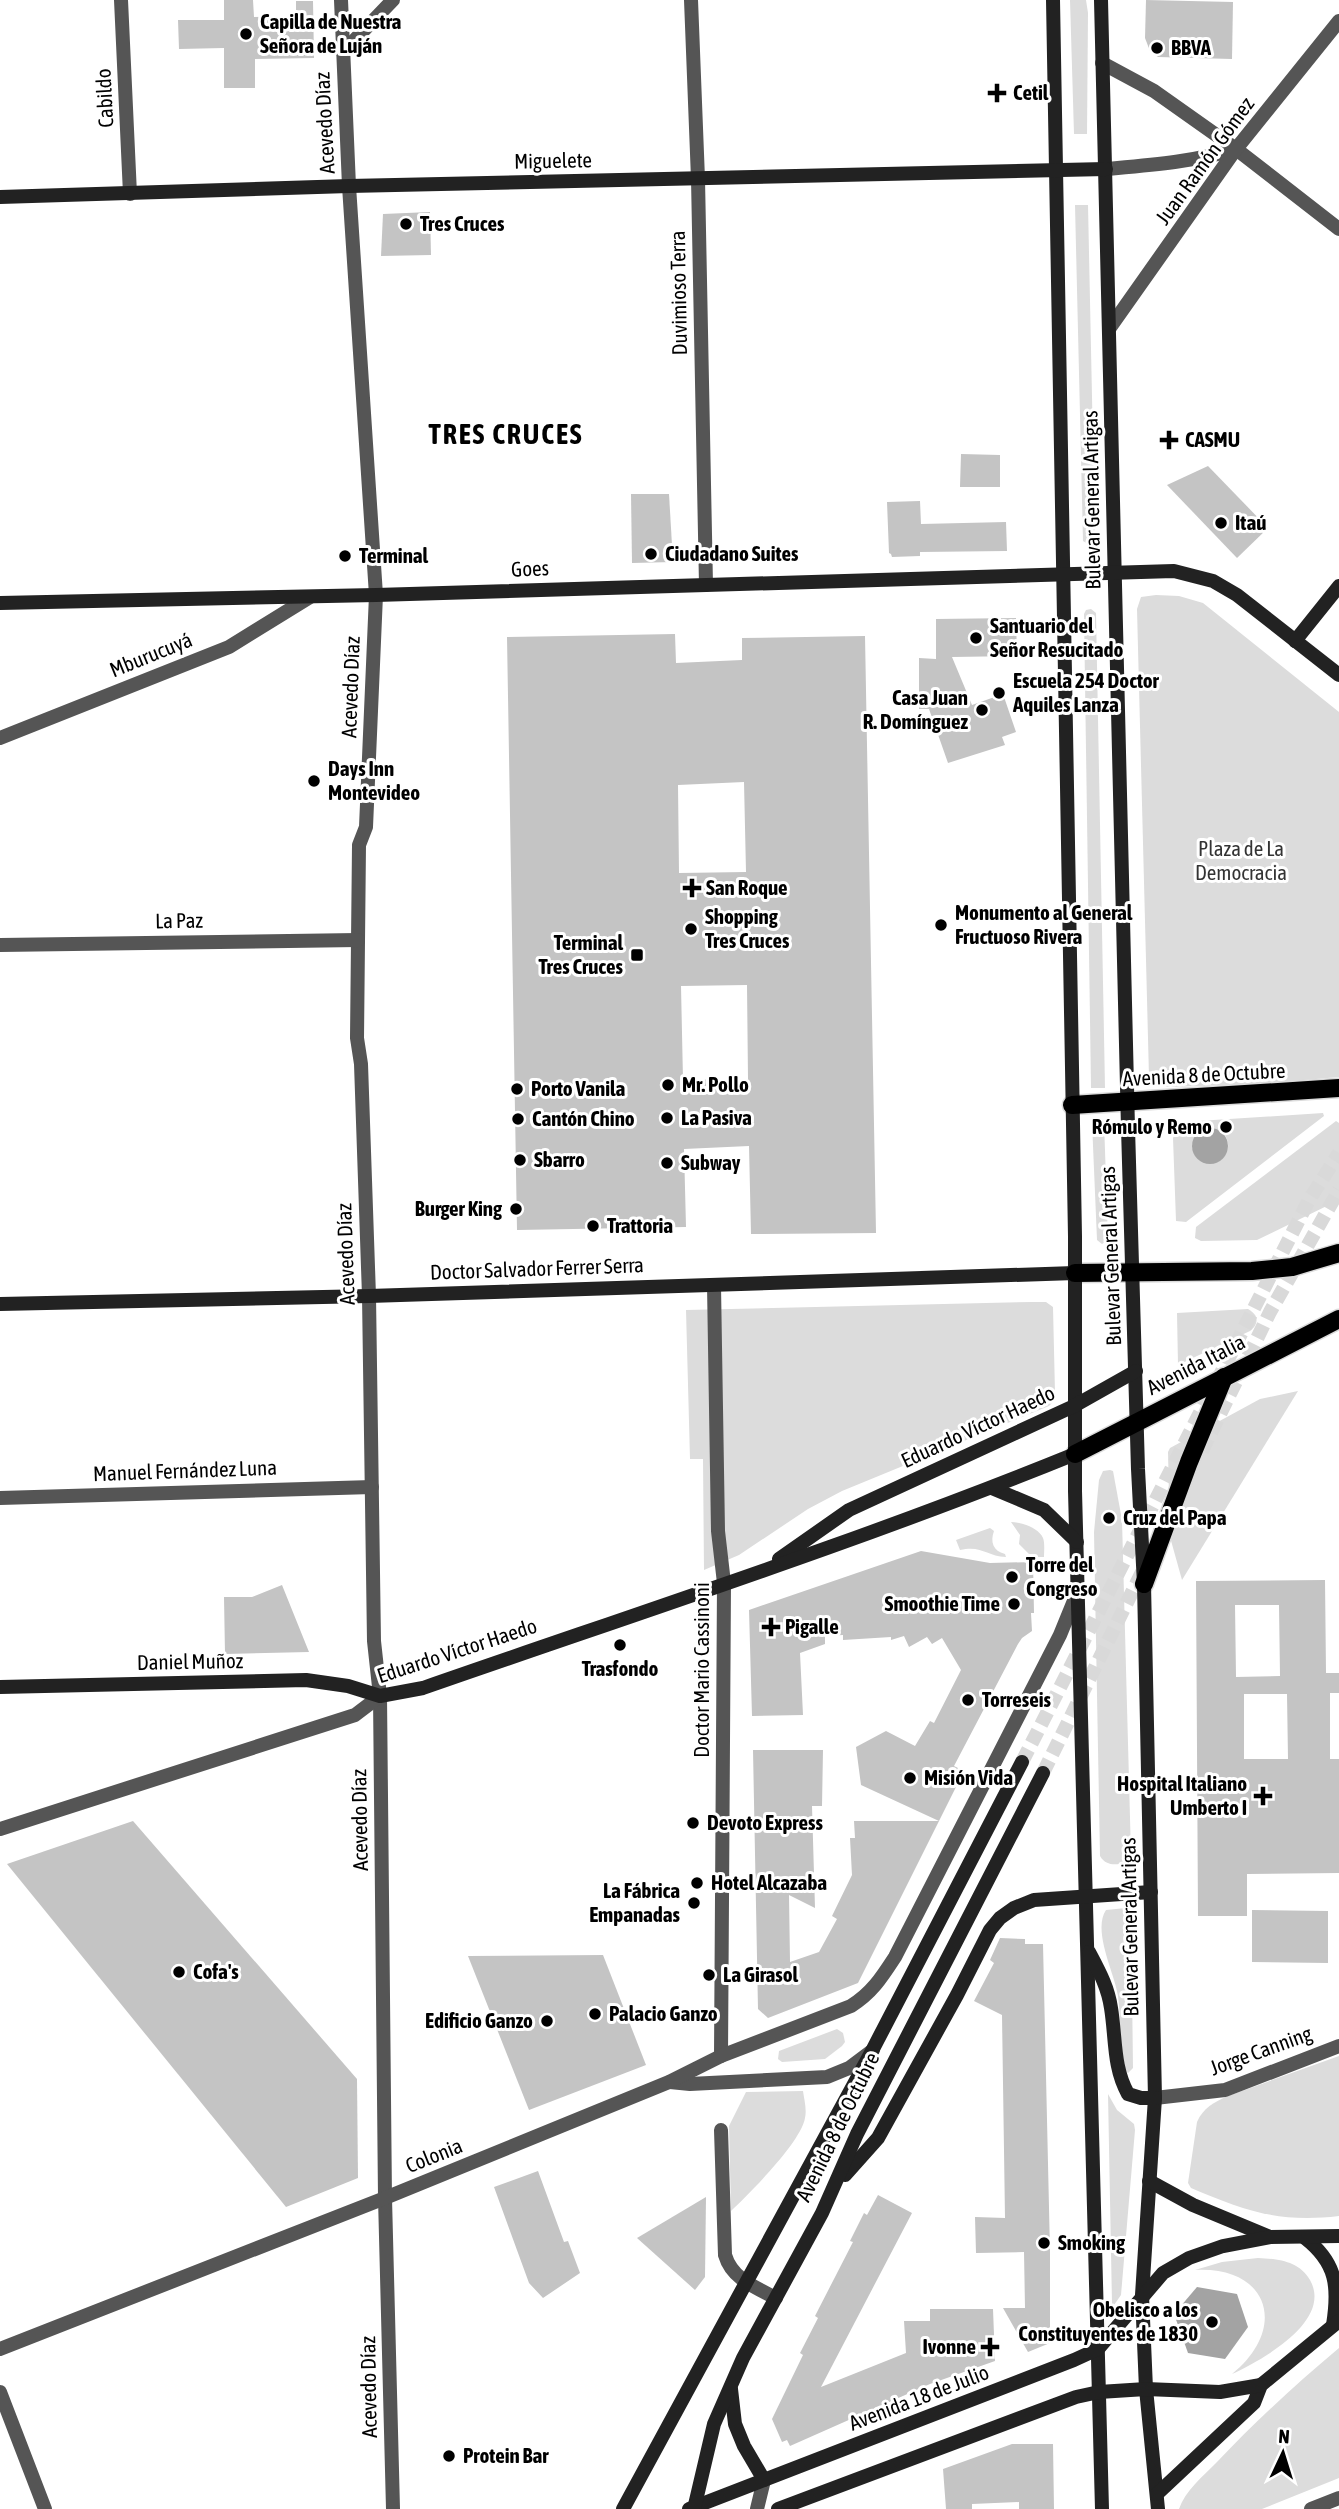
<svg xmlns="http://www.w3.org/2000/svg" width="1339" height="2509" font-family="'Asap Condensed',sans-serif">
<rect width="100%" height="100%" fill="#fff"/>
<g fill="#dcdcdc" fill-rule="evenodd">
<path d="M1070,0H1086L1088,13L1087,134H1074Z"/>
<path d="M1075,205H1088L1095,540L1088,544L1083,541Z"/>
<path d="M1156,595L1179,596L1203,603L1339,712V1077L1257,1084L1170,1087L1157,1085L1149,1077L1137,609L1141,597Z"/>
<path d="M1091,609L1096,613L1105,1088H1091L1084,614L1086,610Z"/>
<path d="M1323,1113L1324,1116L1186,1222L1176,1221L1173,1138L1177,1130L1198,1121ZM1223,1132C1232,1144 1229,1156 1216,1163L1200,1161L1192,1148L1194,1138Z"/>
<path d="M1104,1121L1108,1240L1102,1244L1097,1240L1092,1122Z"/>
<path d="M1336,1121L1339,1123V1200L1257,1240L1201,1241L1195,1238L1196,1227Z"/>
<path d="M1032,1302H1046L1053,1307L1055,1393L1053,1402L1049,1406L842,1491L808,1509L739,1555L704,1570L703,1459H690L686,1310Z"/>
<path d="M1248,1309C1259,1315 1259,1324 1250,1331L1178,1365L1177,1313Z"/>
<path d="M1298,1391L1182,1580L1170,1537L1168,1452L1170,1448L1260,1399Z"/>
<path d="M1110,1470L1113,1471L1122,1520L1131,1855L1125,1863C1115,1865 1106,1866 1100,1856L1094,1532L1099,1480L1103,1471Z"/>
<path d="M1011,1522C1021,1522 1039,1528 1043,1538C1045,1543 1044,1552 1044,1557H1032L1019,1544L1020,1535Z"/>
<path d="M990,1528L994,1531C990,1542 993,1551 1005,1554L1006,1557C986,1556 982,1545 960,1550L956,1540Z"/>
<path d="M1126,1908L1131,1911L1133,2068L1128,2073L1122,2068C1120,2044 1121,2020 1118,1996C1115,1974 1092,1931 1106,1910Z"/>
<path d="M837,2029L843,2033L845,2042L842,2046L825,2059L782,2062L778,2059L779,2051Z"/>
<path d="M1339,2056V2216C1279,2223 1245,2211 1191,2188L1188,2183L1197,2122C1203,2108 1214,2102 1228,2096Z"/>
<path d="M803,2091C804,2099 807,2109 805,2118C801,2142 750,2193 731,2211L729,2126L746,2092Z"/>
<path d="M1108,2094L1117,2110L1134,2124L1135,2130L1121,2295L1114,2305L1112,2304Z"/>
<path d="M1258,2258C1278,2259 1299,2261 1310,2280C1333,2321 1262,2360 1232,2374C1288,2329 1270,2266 1195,2270L1222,2262Z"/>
<path d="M1339,2348V2478L1262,2509H1179C1185,2491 1203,2476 1216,2463C1255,2422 1296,2384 1339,2348Z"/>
</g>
<g fill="#a3a3a3">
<circle cx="1210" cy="1146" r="18"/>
<path d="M1197,2287L1237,2294L1248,2327L1225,2359L1188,2353L1174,2314Z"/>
</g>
<g fill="#c4c4c4" fill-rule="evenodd">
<path d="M224,0H253L254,17L296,16V1H313L314,58L255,59V88H224V48L179,49L178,20H224Z"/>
<path d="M1146,0L1233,2L1232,59L1158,57L1150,51L1145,38Z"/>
<path d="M430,212L431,255L381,256L383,214Z"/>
<path d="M961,454L1000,455V487H960Z"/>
<path d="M1208,466L1268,528L1237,558L1167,485Z"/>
<path d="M631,494H669L673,562L632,563Z"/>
<path d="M920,501L921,524L1006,522L1007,551L920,552V556L892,557L891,554L889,553L887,502Z"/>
<path d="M1016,618L1017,656L952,657L972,705L1003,694L1016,732L1002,737L1005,745L948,763L929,709H919V658L936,659V619Z"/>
<path d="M675,634L676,663L742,660V638L865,636L876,1233L751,1234L749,1146L684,1149L686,1227L517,1230L507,637ZM744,782L746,872L679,873L678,785ZM747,985L748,1079L683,1080L681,986Z"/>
<path d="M921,1551L990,1563L1033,1562L1034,1613H1031L1032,1631L1022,1638L1018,1644L954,1766L964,1771L939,1821L861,1785L856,1747L886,1731L915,1746L930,1721L934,1723L961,1670L942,1638L932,1644L927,1637L909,1647L904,1636L891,1640V1637L843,1640V1635L825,1636V1644L800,1653L803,1715L752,1716L749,1610Z"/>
<path d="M1325,1580L1326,1673H1339V1693H1330V1759H1339V1873L1247,1874V1916H1198L1196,1581ZM1235,1605H1279L1280,1676L1236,1677ZM1244,1694H1287L1288,1759H1244Z"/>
<path d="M282,1585L309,1652L225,1654L224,1597H252Z"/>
<path d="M753,1750H823L822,1806H812L815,1908L789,1895L790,1962L819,1952L837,1919L832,1916L852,1875L850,1838H855L854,1821H939L858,1983L768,2018L758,2009Z"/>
<path d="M133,1821L357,2079L358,2178L286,2207L7,1864Z"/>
<path d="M1252,1910L1328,1911V1963L1252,1962Z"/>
<path d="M1000,1938L1025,1939V1944H1043L1050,2251V2343L1028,2352L1003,2308H1025L1024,2252L976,2253L975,2217L1005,2218L1002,2015L974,2001L994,1963L990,1960Z"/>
<path d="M603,1955L646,2065L529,2110L468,1956Z"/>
<path d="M538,2171L564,2242L568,2241L580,2273L543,2298L529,2283L494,2187Z"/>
<path d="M878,2195L912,2213L821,2387L906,2353L904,2321H930V2309H993L995,2361L930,2384L790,2446L787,2440L782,2442L772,2419L803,2355L800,2353L818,2318L815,2316L853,2242L850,2241L864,2213L867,2215Z"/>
<path d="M706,2197L705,2277L695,2290L637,2238Z"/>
<path d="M1012,2444H1053L1054,2509H1019V2502L972,2504V2509H946L943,2469Z"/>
</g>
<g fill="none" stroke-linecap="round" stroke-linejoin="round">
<g stroke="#d9d9d9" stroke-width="14" stroke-dasharray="14 7" stroke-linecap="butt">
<path d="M1216,1383L1309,1200L1339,1153"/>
<path d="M1202,1451L1270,1312L1339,1190"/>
<path d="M1022,1762L1206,1401"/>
<path d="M1043,1773L1143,1570"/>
</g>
<defs>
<g id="primary">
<path d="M1072,1105L1339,1088"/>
<path d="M1075,1273L1252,1271L1292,1267L1339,1253"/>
<path d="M1075,1454L1339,1319"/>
<path d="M1144,1584L1189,1462L1224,1377"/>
</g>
</defs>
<use href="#primary" stroke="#dbdbdb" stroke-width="21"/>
<g stroke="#555" stroke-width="14">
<path d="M121,0L130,194"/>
<path d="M341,0L349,186L376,595L366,827L359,845L357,1038L361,1064L369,1296L374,1641L380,1696L385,2198L393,2509"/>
<path d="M691,0L698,179L706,585"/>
<path d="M343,52L393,0"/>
<path d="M1102,63L1154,91L1236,149L1339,229"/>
<path d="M1106,169C1151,165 1193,162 1236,149"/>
<path d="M1109,329L1236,149L1339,21"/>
<path d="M0,738L229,647L310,597"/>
<path d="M0,945L358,940"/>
<path d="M714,1285L718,1531L724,1583L721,2056"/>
<path d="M0,1498L372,1487"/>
<path d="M0,1829L355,1715L380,1696"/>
<path d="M670,2082L690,2084L827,2077L849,2068L873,2050"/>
<path d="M1155,2098L1225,2090L1339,2046"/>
<path d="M721,2130L725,2255C732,2279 755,2287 776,2298"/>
<path d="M0,2349L385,2198L669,2082L721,2056L851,2006C872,1993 882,1977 895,1957L1060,1635L1078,1591"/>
<path d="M0,2392L45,2509"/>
<path d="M757,2509L764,2480"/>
<path d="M1311,2509L1339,2498"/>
</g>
<g stroke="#222" stroke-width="14">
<path d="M1053,0L1075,1236V1491L1102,2509"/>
<path d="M1101,0L1128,1128L1138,1469L1144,1584L1155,2098L1142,2295L1146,2389L1158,2509"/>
<path d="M0,197L349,186L1106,169"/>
<path d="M0,603L376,595L1174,571L1213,581L1237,595L1339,675"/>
<path d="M1295,641L1339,586"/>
<path d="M0,1304L369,1296L1075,1273"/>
<path d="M992,1488L1044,1510L1077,1542"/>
<path d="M779,1559L849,1510L1074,1406L1136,1371"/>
<path d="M0,1687L306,1680L348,1686L380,1696L423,1688C641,1612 861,1541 1075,1454"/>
<path d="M1089,1952C1099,1971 1108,1987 1111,2008C1116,2039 1113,2067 1128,2094L1141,2098H1155"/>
<path d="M845,2175L878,2138L957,1995L990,1930L1000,1918L1014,1908L1034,1900L1151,1892"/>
<path d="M1149,2181L1193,2205L1270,2237"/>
<path d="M1305,2238C1337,2263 1339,2287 1333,2325"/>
<path d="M731,2389L735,2424L744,2446L764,2480"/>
<path d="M1157,2494L1254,2403L1261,2385L1339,2321"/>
<path d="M623,2509L873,2049L1022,1762"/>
<path d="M689,2509L1074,2360L1098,2349L1163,2273L1189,2258L1223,2246L1270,2237L1339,2236"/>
<path d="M694,2509L714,2424L743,2358L822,2213L857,2134L1043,1773"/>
<path d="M778,2509L1076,2397L1099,2392L1146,2389L1220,2392L1261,2385"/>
</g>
<use href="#primary" stroke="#000" stroke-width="18"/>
</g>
<g fill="#000" stroke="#fff" stroke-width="2.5">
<circle cx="246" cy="34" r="7"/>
<circle cx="1157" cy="48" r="7"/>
<path d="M993.5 82.5h7v7h7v7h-7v7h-7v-7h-7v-7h7z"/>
<circle cx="406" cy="224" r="7"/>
<path d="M1165.5 429.5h7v7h7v7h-7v7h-7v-7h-7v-7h7z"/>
<circle cx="1221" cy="523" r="7"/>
<circle cx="651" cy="554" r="7"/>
<circle cx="345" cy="556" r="7"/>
<circle cx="976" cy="638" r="7"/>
<circle cx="999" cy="693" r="7"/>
<circle cx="982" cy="710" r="7"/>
<circle cx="314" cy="781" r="7"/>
<path d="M688.5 877.5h7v7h7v7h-7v7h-7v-7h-7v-7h7z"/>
<circle cx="941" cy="925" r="7"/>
<circle cx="691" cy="929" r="7"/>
<rect x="630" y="948" width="14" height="14" rx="3.5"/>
<circle cx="668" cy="1085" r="7"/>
<circle cx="517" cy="1089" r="7"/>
<circle cx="667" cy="1118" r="7"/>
<circle cx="518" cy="1119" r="7"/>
<circle cx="1226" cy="1127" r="7"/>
<circle cx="520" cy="1160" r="7"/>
<circle cx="667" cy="1163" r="7"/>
<circle cx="516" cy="1209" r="7"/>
<circle cx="593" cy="1226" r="7"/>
<circle cx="1109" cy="1518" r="7"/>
<circle cx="1012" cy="1577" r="7"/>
<circle cx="1014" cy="1604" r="7"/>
<path d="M767.5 1616.5h7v7h7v7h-7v7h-7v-7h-7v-7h7z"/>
<circle cx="620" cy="1645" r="7"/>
<circle cx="968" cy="1700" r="7"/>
<circle cx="910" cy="1778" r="7"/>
<path d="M1259.5 1785.5h7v7h7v7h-7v7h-7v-7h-7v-7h7z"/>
<circle cx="693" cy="1823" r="7"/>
<circle cx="697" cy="1883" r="7"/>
<circle cx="694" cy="1903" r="7"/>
<circle cx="179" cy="1972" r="7"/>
<circle cx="709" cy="1975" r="7"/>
<circle cx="595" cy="2014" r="7"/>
<circle cx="547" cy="2021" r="7"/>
<circle cx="1044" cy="2243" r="7"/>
<circle cx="1212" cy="2322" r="7"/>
<path d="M986.5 2336.5h7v7h7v7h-7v7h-7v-7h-7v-7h7z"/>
<circle cx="449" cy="2456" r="7"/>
</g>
<g text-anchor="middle" stroke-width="6" stroke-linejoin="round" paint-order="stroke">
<g font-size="21" font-weight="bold" fill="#000" stroke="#fff" text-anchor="start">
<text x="260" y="29">Capilla de Nuestra<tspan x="260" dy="24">Señora de Luján</tspan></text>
<text x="1171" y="55">BBVA</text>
<text x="1013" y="100">Cetil</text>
<text x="420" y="231">Tres Cruces</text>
<text x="1185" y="447">CASMU</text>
<text x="1235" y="530">Itaú</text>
<text x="665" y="561">Ciudadano Suites</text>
<text x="359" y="563">Terminal</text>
<text x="990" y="633">Santuario del<tspan x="990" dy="24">Señor Resucitado</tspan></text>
<text x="1013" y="688">Escuela 254 Doctor<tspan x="1013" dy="24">Aquiles Lanza</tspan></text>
<text x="968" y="705" text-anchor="end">Casa Juan<tspan x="968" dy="24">R. Domínguez</tspan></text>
<text x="328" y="776">Days Inn<tspan x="328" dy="24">Montevideo</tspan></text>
<text x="706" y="895">San Roque</text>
<text x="955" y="920">Monumento al General<tspan x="955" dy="24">Fructuoso Rivera</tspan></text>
<text x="705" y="924">Shopping<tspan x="705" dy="24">Tres Cruces</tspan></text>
<text x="623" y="950" text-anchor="end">Terminal<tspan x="623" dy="24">Tres Cruces</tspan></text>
<text x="682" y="1092">Mr. Pollo</text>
<text x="531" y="1096">Porto Vanila</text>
<text x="681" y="1125">La Pasiva</text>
<text x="532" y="1126">Cantón Chino</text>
<text x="1212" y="1134" text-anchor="end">Rómulo y Remo</text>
<text x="534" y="1167">Sbarro</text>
<text x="681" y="1170">Subway</text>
<text x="502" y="1216" text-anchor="end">Burger King</text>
<text x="607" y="1233">Trattoria</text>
<text x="1123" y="1525">Cruz del Papa</text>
<text x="1026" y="1572">Torre del<tspan x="1026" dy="24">Congreso</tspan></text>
<text x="1000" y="1611" text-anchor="end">Smoothie Time</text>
<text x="785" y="1634">Pigalle</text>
<text x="620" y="1676" text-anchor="middle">Trasfondo</text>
<text x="982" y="1707">Torreseis</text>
<text x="924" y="1785">Misión Vida</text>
<text x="1247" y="1791" text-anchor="end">Hospital Italiano<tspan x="1247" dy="24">Umberto I</tspan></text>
<text x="707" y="1830">Devoto Express</text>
<text x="711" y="1890">Hotel Alcazaba</text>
<text x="680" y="1898" text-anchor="end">La Fábrica<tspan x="680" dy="24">Empanadas</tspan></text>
<text x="193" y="1979">Cofa's</text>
<text x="723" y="1982">La Girasol</text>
<text x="609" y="2021">Palacio Ganzo</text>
<text x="533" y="2028" text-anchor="end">Edificio Ganzo</text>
<text x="1058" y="2250">Smoking</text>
<text x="1198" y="2317" text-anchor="end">Obelisco a los<tspan x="1198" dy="24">Constituyentes de 1830</tspan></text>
<text x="976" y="2354" text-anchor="end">Ivonne</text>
<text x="463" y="2463">Protein Bar</text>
</g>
<g font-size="21" fill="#000" stroke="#fff">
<text transform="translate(105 98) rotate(-93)" y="7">Cabildo</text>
<text transform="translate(325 123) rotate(-93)" y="7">Acevedo Díaz</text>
<text transform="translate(553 161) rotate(-1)" y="7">Miguelete</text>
<text transform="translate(1205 161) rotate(-54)" y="7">Juan Ramón Gómez</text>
<text transform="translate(679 293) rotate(-91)" y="7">Duvimioso Terra</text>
<text transform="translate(1092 500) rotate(-91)" y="7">Bulevar General Artigas</text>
<text transform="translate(530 569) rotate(-2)" y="7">Goes</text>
<text transform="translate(151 655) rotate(-22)" y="7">Mburucuyá</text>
<text transform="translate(351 687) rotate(-88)" y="7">Acevedo Díaz</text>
<text transform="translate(179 921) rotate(-1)" y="7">La Paz</text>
<text transform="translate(1204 1075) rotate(-3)" y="7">Avenida 8 de Octubre</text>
<text transform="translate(346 1254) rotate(-92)" y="7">Acevedo Díaz</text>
<text transform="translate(1111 1256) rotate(-92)" y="7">Bulevar General Artigas</text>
<text transform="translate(537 1269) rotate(-2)" y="7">Doctor Salvador Ferrer Serra</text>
<text transform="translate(1196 1365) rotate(-27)" y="7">Avenida Italia</text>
<text transform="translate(978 1427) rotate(-25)" y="7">Eduardo Víctor Haedo</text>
<text transform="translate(185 1471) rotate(-2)" y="7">Manuel Fernández Luna</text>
<text transform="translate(457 1651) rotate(-18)" y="7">Eduardo Víctor Haedo</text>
<text transform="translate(190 1662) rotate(-1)" y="7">Daniel Muñoz</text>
<text transform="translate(702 1670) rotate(-90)" y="7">Doctor Mario Cassinoni</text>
<text transform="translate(360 1820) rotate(-91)" y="7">Acevedo Díaz</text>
<text transform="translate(1130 1927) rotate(-91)" y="7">Bulevar General Artigas</text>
<text transform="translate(1261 2051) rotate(-20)" y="7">Jorge Canning</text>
<text transform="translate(838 2127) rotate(-64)" y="7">Avenida 8 de Octubre</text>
<text transform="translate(434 2156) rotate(-22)" y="7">Colonia</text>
<text transform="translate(369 2387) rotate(-91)" y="7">Acevedo Díaz</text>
<text transform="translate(919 2398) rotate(-21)" y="7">Avenida 18 de Julio</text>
</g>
<g font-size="21" fill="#333" stroke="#fff">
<text x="1241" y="856">Plaza de La<tspan x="1241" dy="24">Democracia</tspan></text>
</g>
<g font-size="28" font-weight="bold" letter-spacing="2" fill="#000" stroke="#fff">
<text x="506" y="444">TRES CRUCES</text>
</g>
</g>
<g transform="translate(1283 2453) rotate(4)" stroke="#ffffff" stroke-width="5" paint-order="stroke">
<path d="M0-5L12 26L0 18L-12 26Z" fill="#000000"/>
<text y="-10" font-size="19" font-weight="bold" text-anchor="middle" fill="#000000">N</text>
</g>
</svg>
